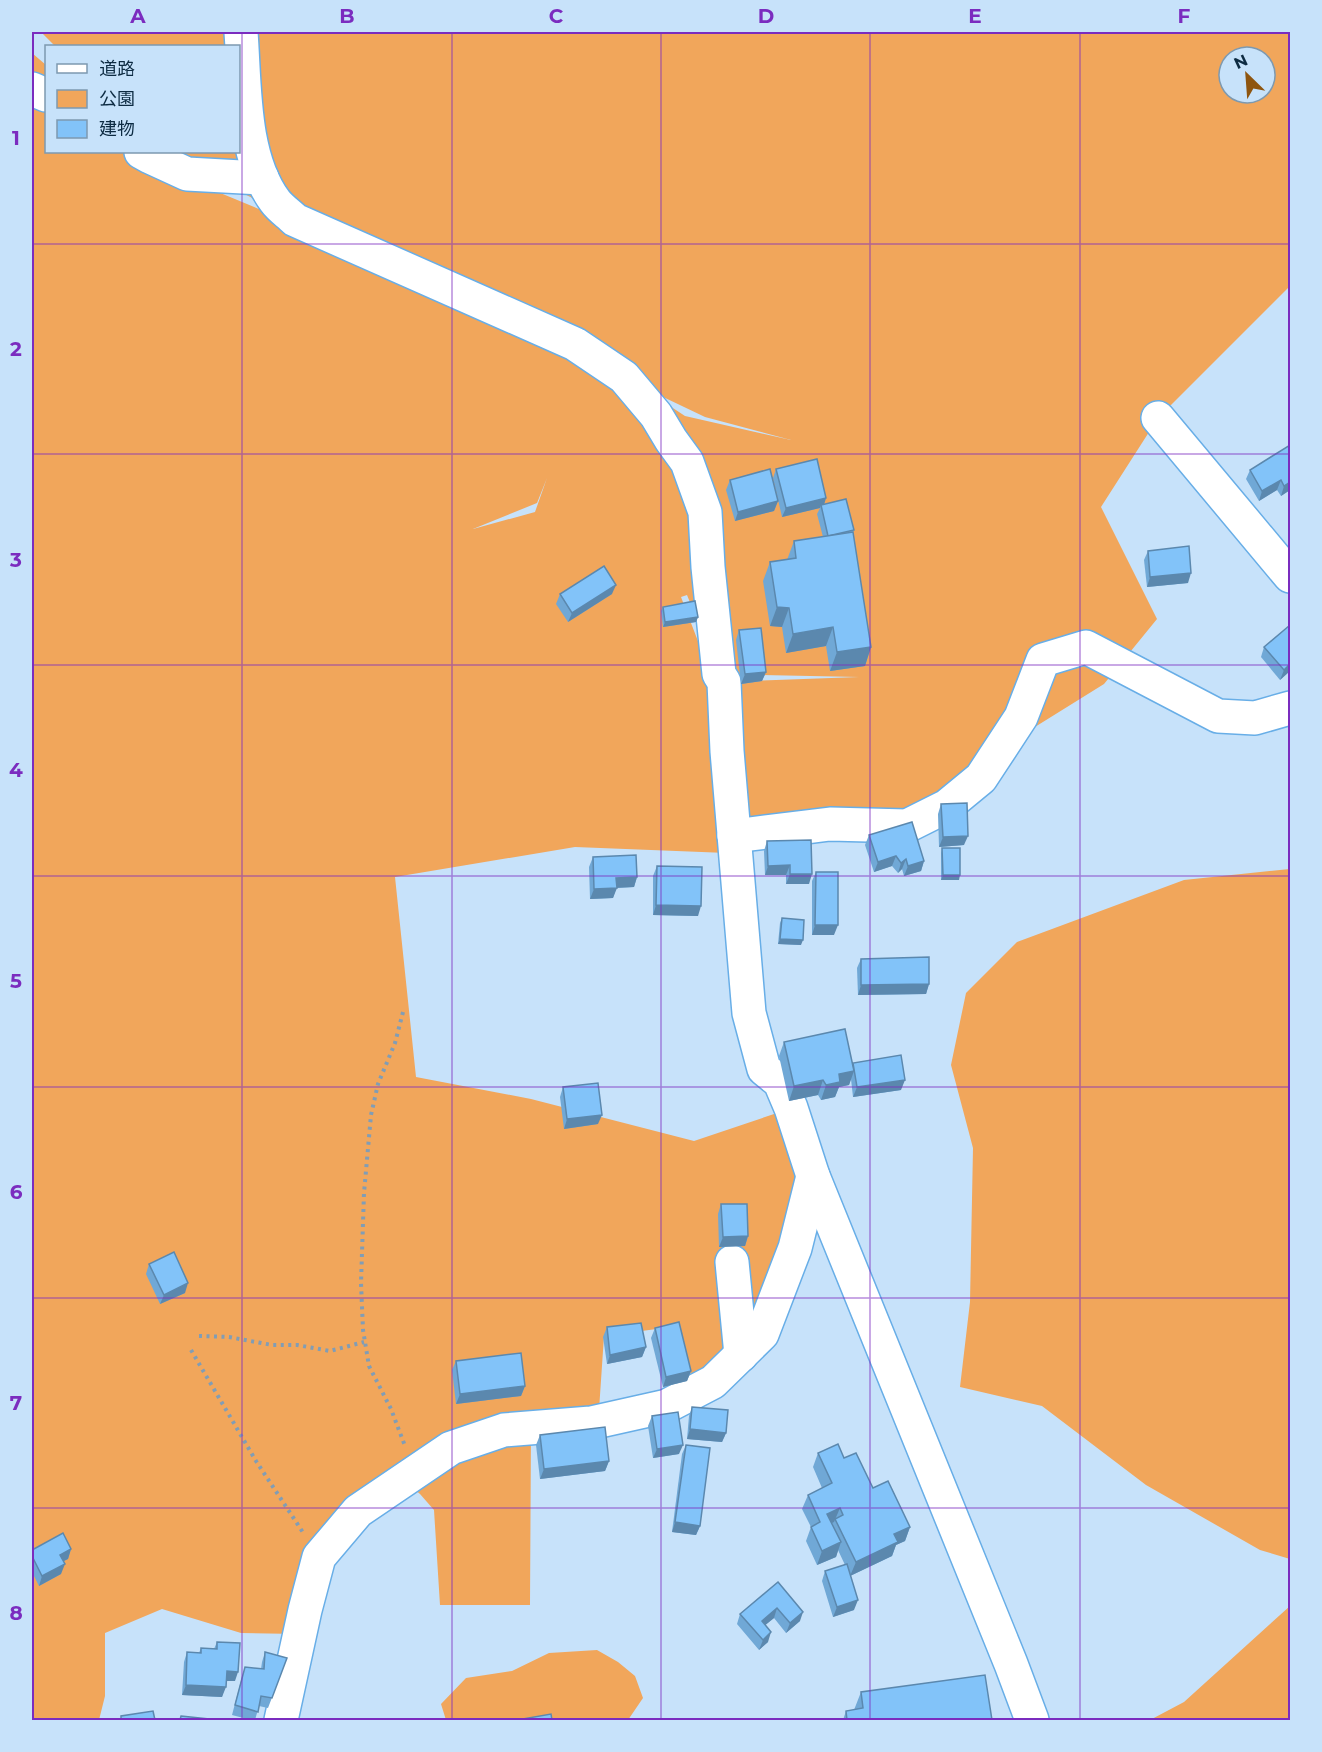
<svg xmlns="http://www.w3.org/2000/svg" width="1322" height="1752" font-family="Montserrat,'Noto Sans JP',sans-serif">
<rect width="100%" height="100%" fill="#c7e2fa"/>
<g fill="#f1a65b" fill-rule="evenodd">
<path d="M41,32H1290V286L1158,418L1101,507L1157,619L1104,684L993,753L929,809L733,821L724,682L859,677L719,674L687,595L681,597L716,688L727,853L575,847L395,877L416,1077L531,1099L694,1141L783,1111L813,1176L762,1334L695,1386L675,1332L664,1328L604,1336L599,1410L531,1428L530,1605H440L434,1510L420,1494L403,1480L359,1506L298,1634L241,1633L162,1609L105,1633V1696L99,1720H32V53L46,65V152H238V46H55ZM1229,57H1265V93H1229ZM164,155L372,256L201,185ZM638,385L705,417L791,440L685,416ZM547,478L535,512L473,529L537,503Z"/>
<path d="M1290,869V1559L1260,1550L1146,1485L1042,1406L960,1387L970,1302L973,1148L951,1065L966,993L1017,942L1184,880Z"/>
<path d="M1290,1606V1720H1150L1184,1702Z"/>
<path d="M597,1650L618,1662L635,1676L643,1698L628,1720H446L441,1704L466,1678L512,1671L549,1653Z"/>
</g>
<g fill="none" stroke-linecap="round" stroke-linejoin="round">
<defs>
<g id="minor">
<path d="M241,32C245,85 242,156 275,201C280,208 289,214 295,220L575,344L624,377L656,415L671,440L687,462L705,512L708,567L719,674L724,682L727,751L749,1013L764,1069L780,1082L791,1108L813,1176L1011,1664L1032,1720"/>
<path d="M32,89L46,95"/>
<path d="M141,152L150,157L187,174L262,178"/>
<path d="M1158,418L1290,576"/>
<path d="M734,836L830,824L907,826L947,806L981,778L1021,717L1043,660L1086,647L1218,716L1255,718L1290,708"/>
<path d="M732,1262L741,1355"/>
<path d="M281,1720L305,1610L319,1557L358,1511L451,1448L504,1430L591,1423L667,1406L713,1382L762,1334L795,1248L813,1176"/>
</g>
</defs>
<use href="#minor" stroke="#68aee7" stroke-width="36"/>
<g stroke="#819db5" stroke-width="4" stroke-dasharray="3 4.5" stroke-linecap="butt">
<path d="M403,1012L395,1043L378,1084L371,1115L364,1193L361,1283L363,1330L369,1366L391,1409L405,1446"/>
<path d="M199,1336L229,1337L272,1345H297L330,1351L364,1342"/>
<path d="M191,1350L256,1461L304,1534"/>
</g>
<use href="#minor" stroke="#fff" stroke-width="33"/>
</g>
<g fill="#70a8d6">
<path d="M1290,445V490L1281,496L1277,490L1259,501L1246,479L1250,470Z"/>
<path d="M776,469L826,498L824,504L854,530L853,532L871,647L865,666L830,671L826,646L786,653L782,627L770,626L763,581L770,562L787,560L794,541L823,537L817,514L820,508L782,517L773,478Z"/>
<path d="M730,480L778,501L774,511L735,521L726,490Z"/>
<path d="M1148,551L1188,583L1147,587L1144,560Z"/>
<path d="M560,594H612L568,622L556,604Z"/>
<path d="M663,607L698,617L696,622L663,627L661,611Z"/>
<path d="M739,630L766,672L762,681L741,684L736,640Z"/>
<path d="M1264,647L1290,671L1280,680L1261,657Z"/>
<path d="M941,804L964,845L939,847L938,814Z"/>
<path d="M869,835L924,861L921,871L904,876L902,869L898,873L892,866L874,872L865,845Z"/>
<path d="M767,841L809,884H786V875H765L764,851Z"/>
<path d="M942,848L959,880H941V853Z"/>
<path d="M593,857L637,877L634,887L616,888L613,898L590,899L589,867Z"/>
<path d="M657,866L698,916L653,915V876Z"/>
<path d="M816,872L834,935H812V881Z"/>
<path d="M782,918L801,945L778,944L780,923Z"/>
<path d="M861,959L929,984L926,994L858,995L857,968Z"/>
<path d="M784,1042L852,1065L853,1063L901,1090L853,1097L851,1079L849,1085L839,1087L835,1097L821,1100L818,1095L789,1101L779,1056Z"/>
<path d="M563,1087L598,1124L564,1129L560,1097Z"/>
<path d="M721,1204L748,1236L745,1246L719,1247L718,1214Z"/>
<path d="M149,1264L185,1293L160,1304L146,1274Z"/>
<path d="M607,1327L646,1347L642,1357L607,1364L603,1337Z"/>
<path d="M655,1328L691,1371L687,1381L663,1387L651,1338Z"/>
<path d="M456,1361L525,1386L521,1396L456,1404L452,1370Z"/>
<path d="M692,1407L726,1433L722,1442L687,1439L689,1416Z"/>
<path d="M652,1416L679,1454L653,1458L648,1426Z"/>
<path d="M540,1435L609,1461L605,1471L540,1479L536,1445Z"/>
<path d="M686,1445L700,1526L696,1535L672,1532L682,1454Z"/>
<path d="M818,1453L844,1458L910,1527L905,1541L896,1545L892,1556L850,1576L854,1610L833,1617L822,1581L825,1571L845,1565L838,1550L836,1557L817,1565L806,1541L811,1527L802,1509L808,1495L822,1488L813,1467Z"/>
<path d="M71,1549L68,1559L63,1561L61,1574L39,1586L32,1572V1550Z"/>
<path d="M778,1582L800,1621L786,1633L774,1618L765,1625L768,1642L759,1650L737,1624L740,1614Z"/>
<path d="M217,1642L235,1681H226L222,1697L182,1695L184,1662L187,1652L199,1653L201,1648L214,1649Z"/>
<path d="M265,1652L287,1658L268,1708L259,1706L255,1720H251L232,1715L242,1677L245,1667L261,1669L262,1662Z"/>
<path d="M861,1692L992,1720H843L846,1711L854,1710Z"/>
</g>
<g fill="#5b88ae">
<path d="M1281,480L1277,490L1259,501L1262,491Z"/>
<path d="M1290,482V490L1281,496L1284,486Z"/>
<path d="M826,498L823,508L821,505L820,508L782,517L786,508Z"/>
<path d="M778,501L774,511L735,521L738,512Z"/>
<path d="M1191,573L1188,583L1147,587L1150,577Z"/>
<path d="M616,585L612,594L568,622L572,613Z"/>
<path d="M777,607L789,608L782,627L770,626Z"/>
<path d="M698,617L696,622L663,627L665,622Z"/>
<path d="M833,627L826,646L786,653L793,634Z"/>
<path d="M871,647L865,666L830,671L837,652Z"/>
<path d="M1290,664V671L1280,680L1284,670Z"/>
<path d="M766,672L762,681L741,684L745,674Z"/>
<path d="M968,836L964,845L939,847L943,837Z"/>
<path d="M896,856L892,866L874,872L878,862Z"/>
<path d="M906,859L902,869L898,873L901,863Z"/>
<path d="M924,861L921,871L904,876L908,866Z"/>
<path d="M790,865L786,875H765L768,866Z"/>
<path d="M790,874H812L809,884H786Z"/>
<path d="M943,875H960L959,880H941Z"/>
<path d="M637,877L634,887L613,888L616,878Z"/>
<path d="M617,888L613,898L590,899L594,889Z"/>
<path d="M656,905L701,906L698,916L653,915Z"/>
<path d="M815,925H838L834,935H812Z"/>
<path d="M780,939L803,940L801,945L778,944Z"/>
<path d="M929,984L926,994L858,995L861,985Z"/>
<path d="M854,1071L849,1085L839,1087L835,1097L821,1100L826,1085L839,1074Z"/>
<path d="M823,1080L818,1095L789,1101L794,1086Z"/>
<path d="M905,1080L901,1090L853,1097L857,1087Z"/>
<path d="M602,1115L598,1124L564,1129L567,1119Z"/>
<path d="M748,1236L745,1246L719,1247L723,1237Z"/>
<path d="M188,1283L185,1293L160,1304L164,1295Z"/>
<path d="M646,1347L642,1357L607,1364L610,1355Z"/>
<path d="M691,1371L687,1381L663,1387L666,1377Z"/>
<path d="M525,1386L521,1396L456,1404L460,1394Z"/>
<path d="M690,1429L726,1433L722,1442L687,1439Z"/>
<path d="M683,1445L679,1454L653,1458L657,1449Z"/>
<path d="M609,1461L605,1471L540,1479L544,1469Z"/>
<path d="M840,1508L834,1522L822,1528L827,1514Z"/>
<path d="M675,1522L700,1526L696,1535L672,1532Z"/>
<path d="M910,1527L905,1541L896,1545L892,1556L850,1576L856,1562L894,1534Z"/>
<path d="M841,1542L836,1557L817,1565L822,1551Z"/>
<path d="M71,1549L68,1559L56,1565L60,1555Z"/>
<path d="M65,1564L61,1574L39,1586L42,1576Z"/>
<path d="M858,1600L854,1610L833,1617L837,1607Z"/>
<path d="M777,1608L774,1618L758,1631L762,1621Z"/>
<path d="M803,1612L800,1621L786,1633L790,1623Z"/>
<path d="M771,1632L768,1642L759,1650L763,1640Z"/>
<path d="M227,1671L238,1672L235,1681H224Z"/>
<path d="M186,1685L226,1687L222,1697L182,1695Z"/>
</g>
<g fill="#82c3f9" stroke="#5b88ae" stroke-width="1.5">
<path d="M1290,445V482L1284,486L1281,480L1262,491L1250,470Z"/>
<path d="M817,459L826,498L786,508L776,469Z"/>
<path d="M770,469L778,501L738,512L730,480Z"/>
<path d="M846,499L854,530L828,536L821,505Z"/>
<path d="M853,532L871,647L837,652L833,627L793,634L789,608L777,607L770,562L796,558L794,541Z"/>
<path d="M1189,546L1191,573L1150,577L1148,551Z"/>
<path d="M604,566L616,585L572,613L560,594Z"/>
<path d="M695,601L698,617L665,622L663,607Z"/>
<path d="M1290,625V664L1284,670L1264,647Z"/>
<path d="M761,628L766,672L745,674L739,630Z"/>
<path d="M967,803L968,836L943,837L941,804Z"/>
<path d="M912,822L924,861L908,866L906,859L901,863L896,856L878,862L869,835Z"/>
<path d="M811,840L812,874H790V865L768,866L767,841Z"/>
<path d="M942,848H960V875H943Z"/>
<path d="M636,855L637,877L616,878L617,888L594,889L593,857Z"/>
<path d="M657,866L702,867L701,906L656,905Z"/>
<path d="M816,872H838V925H815Z"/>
<path d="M782,918L804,920L803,940L780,939Z"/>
<path d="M929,957V984L861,985V959Z"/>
<path d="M845,1029L854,1071L839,1074L840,1082L826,1085L823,1080L794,1086L784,1042Z"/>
<path d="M901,1055L905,1080L857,1087L853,1063Z"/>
<path d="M598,1083L602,1115L567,1119L563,1087Z"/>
<path d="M721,1204H747L748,1236L723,1237Z"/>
<path d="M174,1252L188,1283L164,1295L149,1264Z"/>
<path d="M679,1322L691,1371L666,1377L655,1328Z"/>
<path d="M641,1323L646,1347L610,1355L607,1327Z"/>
<path d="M521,1353L525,1386L460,1394L456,1361Z"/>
<path d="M692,1407L728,1410L726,1433L690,1429Z"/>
<path d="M678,1412L683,1445L657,1449L652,1416Z"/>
<path d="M605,1427L609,1461L544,1469L540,1435Z"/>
<path d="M838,1444L844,1458L856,1453L873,1488L888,1481L910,1527L894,1534L898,1542L856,1562L835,1519L843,1515L840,1508L827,1514L841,1542L822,1551L811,1527L820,1522L808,1495L832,1483L818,1453Z"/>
<path d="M686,1445L710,1448L700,1526L675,1522Z"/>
<path d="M63,1533L71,1549L60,1555L65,1564L42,1576L32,1556V1550Z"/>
<path d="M847,1564L858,1600L837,1607L825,1571Z"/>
<path d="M778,1582L803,1612L790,1623L777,1608L762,1621L771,1632L763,1640L740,1614Z"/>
<path d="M217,1642L240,1643L238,1672L227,1671L226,1687L186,1685L187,1652L201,1653V1648L217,1649Z"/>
<path d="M265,1652L287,1658L272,1698L261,1696L258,1712L235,1705L245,1667L264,1669Z"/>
<path d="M985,1675L992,1720H847L846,1711L863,1708L861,1692Z"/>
<path d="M153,1711L155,1720H121V1716Z"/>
<path d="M551,1714L552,1720H517Z"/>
<path d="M181,1716L219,1720H180Z"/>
</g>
<path fill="none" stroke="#7b2cbf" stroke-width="1.5" stroke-opacity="0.55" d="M242,32V1720M452,32V1720M661,32V1720M870,32V1720M1080,32V1720M32,244H1290M32,454H1290M32,665H1290M32,876H1290M32,1087H1290M32,1298H1290M32,1508H1290"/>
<rect width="1322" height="1752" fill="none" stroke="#c7e2fa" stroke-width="66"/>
<rect x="45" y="45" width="195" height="108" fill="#c7e2fa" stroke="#7d99b0" stroke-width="1.5"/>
<rect x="57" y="64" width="30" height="9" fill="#ffffff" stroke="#7d99b0" stroke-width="1.5"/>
<text x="99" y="75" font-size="18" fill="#0d2b42">道路</text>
<rect x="57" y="90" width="30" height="18" fill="#f1a65b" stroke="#7d99b0" stroke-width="1.5"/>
<text x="99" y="105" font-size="18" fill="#0d2b42">公園</text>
<rect x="57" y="120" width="30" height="18" fill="#82c3f9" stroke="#7d99b0" stroke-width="1.5"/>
<text x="99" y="135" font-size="18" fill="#0d2b42">建物</text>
<g transform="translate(1247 75) rotate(335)"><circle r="28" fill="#c7e2fa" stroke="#7d99b0" stroke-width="1.5"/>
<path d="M0-4.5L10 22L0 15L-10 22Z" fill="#8e550f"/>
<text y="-9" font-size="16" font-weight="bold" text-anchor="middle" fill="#0d2b42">N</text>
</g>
<rect x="33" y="33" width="1256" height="1686" fill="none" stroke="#7b2cbf" stroke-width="2"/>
<g font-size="20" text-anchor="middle" font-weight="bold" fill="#7b2cbf">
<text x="138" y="23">A</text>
<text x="347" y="23">B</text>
<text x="556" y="23">C</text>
<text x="766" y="23">D</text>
<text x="975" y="23">E</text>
<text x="1184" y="23">F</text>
<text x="16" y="145">1</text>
<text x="16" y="356">2</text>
<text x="16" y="567">3</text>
<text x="16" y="777">4</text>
<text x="16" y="988">5</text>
<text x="16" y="1199">6</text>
<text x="16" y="1410">7</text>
<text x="16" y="1620">8</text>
</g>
</svg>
